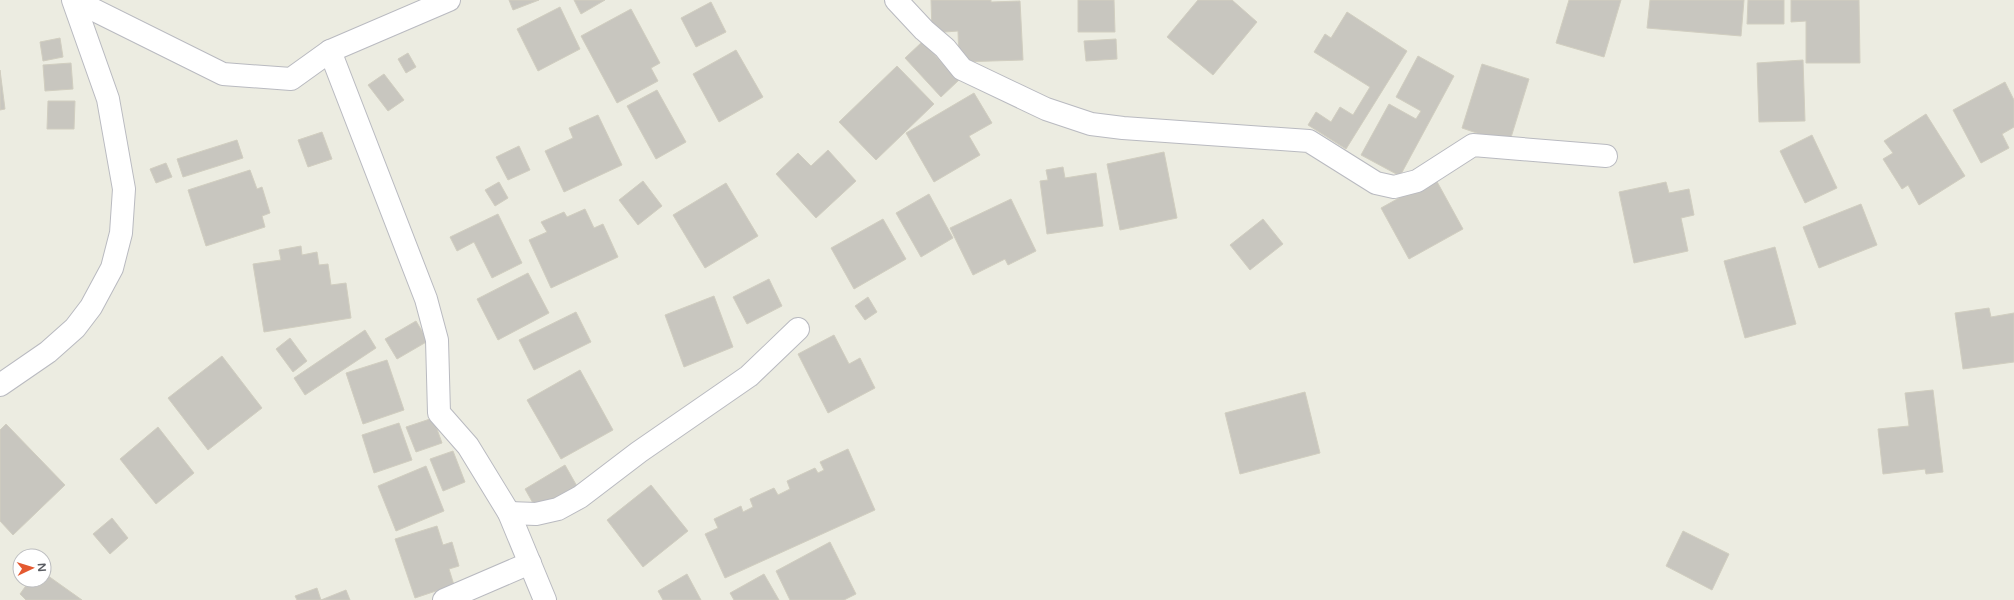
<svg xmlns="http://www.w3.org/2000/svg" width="2014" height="600" font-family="'Varela Round',sans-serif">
<rect width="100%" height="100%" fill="#ecece1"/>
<g fill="#c8c6bf" stroke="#d1cec0">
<path d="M509,0H539L513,10Z"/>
<path d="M574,0H605L581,14Z"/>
<path d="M931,0H991V2L1020,1L1023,60L959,62L958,31L932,33Z"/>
<path d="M1078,0H1114L1115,32H1078Z"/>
<path d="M1198,0H1232L1257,22L1213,75L1167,37Z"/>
<path d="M1569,0H1621L1604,57L1556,43Z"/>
<path d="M1650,0H1744L1741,36L1647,28Z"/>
<path d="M1748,0H1784V24H1747Z"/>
<path d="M1791,0H1859L1860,63H1806V21L1791,22Z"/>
<path d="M711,2L726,32L696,47L681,18Z"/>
<path d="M560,7L580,49L538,71L517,29Z"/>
<path d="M631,9L660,63L651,68L658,81L617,103L581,36Z"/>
<path d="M1347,12L1407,51L1346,149L1308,125L1316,112L1331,122L1340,107L1353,115L1370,87L1314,52L1325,34L1331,38Z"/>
<path d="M60,38L63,57L43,61L40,42Z"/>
<path d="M1116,39L1117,59L1086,61L1084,41Z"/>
<path d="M922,42L959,80L941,97L905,58Z"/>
<path d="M736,50L763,97L719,122L693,74Z"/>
<path d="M408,53L416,67L406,73L398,59Z"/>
<path d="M1418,56L1454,76L1400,176L1361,155L1389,104L1416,119L1421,111L1396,97Z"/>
<path d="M1803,60L1805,121L1759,122L1757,63Z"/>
<path d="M71,63L73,89L45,91L43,65Z"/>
<path d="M1482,64L1529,79L1509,144L1462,128Z"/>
<path d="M897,66L934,104L876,160L839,122Z"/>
<path d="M0,70L5,109L0,110Z"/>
<path d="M384,74L404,100L388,111L368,85Z"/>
<path d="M2005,82L2014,100V127L2002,134L2009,148L1981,163L1953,110Z"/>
<path d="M657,90L686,142L656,159L627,106Z"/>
<path d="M974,93L992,123L969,136L980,155L934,182L906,133Z"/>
<path d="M48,101H75L74,129H47Z"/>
<path d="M1926,114L1965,176L1919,205L1908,185L1902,189L1883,159L1893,153L1884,141Z"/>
<path d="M598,115L622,165L564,192L545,151L573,138L569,128Z"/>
<path d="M322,132L332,159L308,167L298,140Z"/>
<path d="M1812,135L1837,188L1805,203L1780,151Z"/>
<path d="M237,140L243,158L183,177L177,159Z"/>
<path d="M519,146L530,170L508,180L496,157Z"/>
<path d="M828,150L856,181L816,218L776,174L798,153L811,166Z"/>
<path d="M1164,152L1177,218L1120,230L1107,164Z"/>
<path d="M166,163L172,177L156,183L150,169Z"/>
<path d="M1063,167L1065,178L1096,173L1103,226L1047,234L1040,181L1048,180L1046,170Z"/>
<path d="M250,170L257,189L262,187L270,213L262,216L265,227L206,246L188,190Z"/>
<path d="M1435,178L1463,229L1409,259L1381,208Z"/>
<path d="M643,181L662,206L638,225L619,200Z"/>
<path d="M499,182L508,198L495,206L485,190Z"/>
<path d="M1666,182L1669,193L1689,189L1694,215L1681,218L1688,251L1634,263L1619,192Z"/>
<path d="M726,183L758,236L705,268L673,215Z"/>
<path d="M929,194L953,238L921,257L896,213Z"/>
<path d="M1011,199L1036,251L1008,265L1005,259L973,275L950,228Z"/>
<path d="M1861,204L1877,245L1819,268L1803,227Z"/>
<path d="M585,209L594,228L603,224L618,257L551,288L529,240L547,232L541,222L564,212L567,217Z"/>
<path d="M498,214L522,263L492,278L474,242L457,251L450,237Z"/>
<path d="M883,219L906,259L854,289L831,248Z"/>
<path d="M1263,219L1283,244L1250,270L1230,245Z"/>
<path d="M301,246L302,255L317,252L319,265L328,264L331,285L346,283L351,318L264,332L253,264L281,260L279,250Z"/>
<path d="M1775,247L1796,324L1745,338L1724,261Z"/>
<path d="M528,273L549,313L498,340L477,299Z"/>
<path d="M769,279L782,306L747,324L733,297Z"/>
<path d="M714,296L733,347L684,367L665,315Z"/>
<path d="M868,297L877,312L865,320L855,306Z"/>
<path d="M1989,308L1991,317L2014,313V362L1963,369L1955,313Z"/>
<path d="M576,312L591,342L534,370L519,340Z"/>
<path d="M416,321L428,341L397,359L385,339Z"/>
<path d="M365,330L376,348L305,395L294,378Z"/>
<path d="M834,335L849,364L860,358L875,388L828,413L798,354Z"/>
<path d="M290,338L307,361L293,372L276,349Z"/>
<path d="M222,356L262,408L208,450L168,398Z"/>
<path d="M387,360L404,410L363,424L346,373Z"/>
<path d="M580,370L613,430L561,459L527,400Z"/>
<path d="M1933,390L1943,472L1926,474L1925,469L1883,474L1878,429L1909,426L1905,393Z"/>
<path d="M1305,392L1320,453L1240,474L1225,413Z"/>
<path d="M433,418L442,443L416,452L406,427Z"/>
<path d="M399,423L412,460L374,473L362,435Z"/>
<path d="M6,424L65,485L13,535L0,521V430Z"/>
<path d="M158,427L194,473L156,504L120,459Z"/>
<path d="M848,449L875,510L725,578L705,534L718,528L714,519L741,506L743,512L753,507L750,499L774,488L778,495L790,489L787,481L815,468L818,473L824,470L820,462Z"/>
<path d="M453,451L465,482L443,491L430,459Z"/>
<path d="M565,465L578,488L538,512L525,489Z"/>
<path d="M426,466L444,511L396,531L378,486Z"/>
<path d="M651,485L688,531L643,567L607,520Z"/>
<path d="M112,518L128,538L110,554L93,534Z"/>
<path d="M437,526L443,545L452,542L459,566L449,569L454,585L415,598L395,539Z"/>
<path d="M1683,531L1729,554L1712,590L1666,566Z"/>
<path d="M830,542L856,594L844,600H790L776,571Z"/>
<path d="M44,573L82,600H26L20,594L30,580H44Z"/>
<path d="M687,574L701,600H663L658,591Z"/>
<path d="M764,574L779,600H734L730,593Z"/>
<path d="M317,588L321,600L346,590L350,600H297L295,596Z"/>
</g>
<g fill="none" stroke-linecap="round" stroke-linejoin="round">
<defs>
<g id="minor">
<path d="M74,0L223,74L291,79L330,51L449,0"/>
<path d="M896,0L924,30L945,48L962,69L1046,109L1091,124L1123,128L1309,141L1376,183L1394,187L1417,181L1473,145L1606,156"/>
<path d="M330,51L426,299L437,340L439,413L468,446L509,513L545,600"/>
<path d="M0,385L48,352L75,328L91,307L112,268L121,233L124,189L108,99L73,0"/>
<path d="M509,513L536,514L558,509L580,497L639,452L749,376L798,329"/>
<path d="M444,600L530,563"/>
</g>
</defs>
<use href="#minor" stroke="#b9bac0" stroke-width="24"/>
<use href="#minor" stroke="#fff" stroke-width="22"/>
</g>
<g transform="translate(32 568) rotate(86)"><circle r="19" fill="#ffffff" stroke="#bdbec0"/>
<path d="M0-3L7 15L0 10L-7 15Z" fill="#e45930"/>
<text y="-6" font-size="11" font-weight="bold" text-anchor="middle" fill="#5a5c62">N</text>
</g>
</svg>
